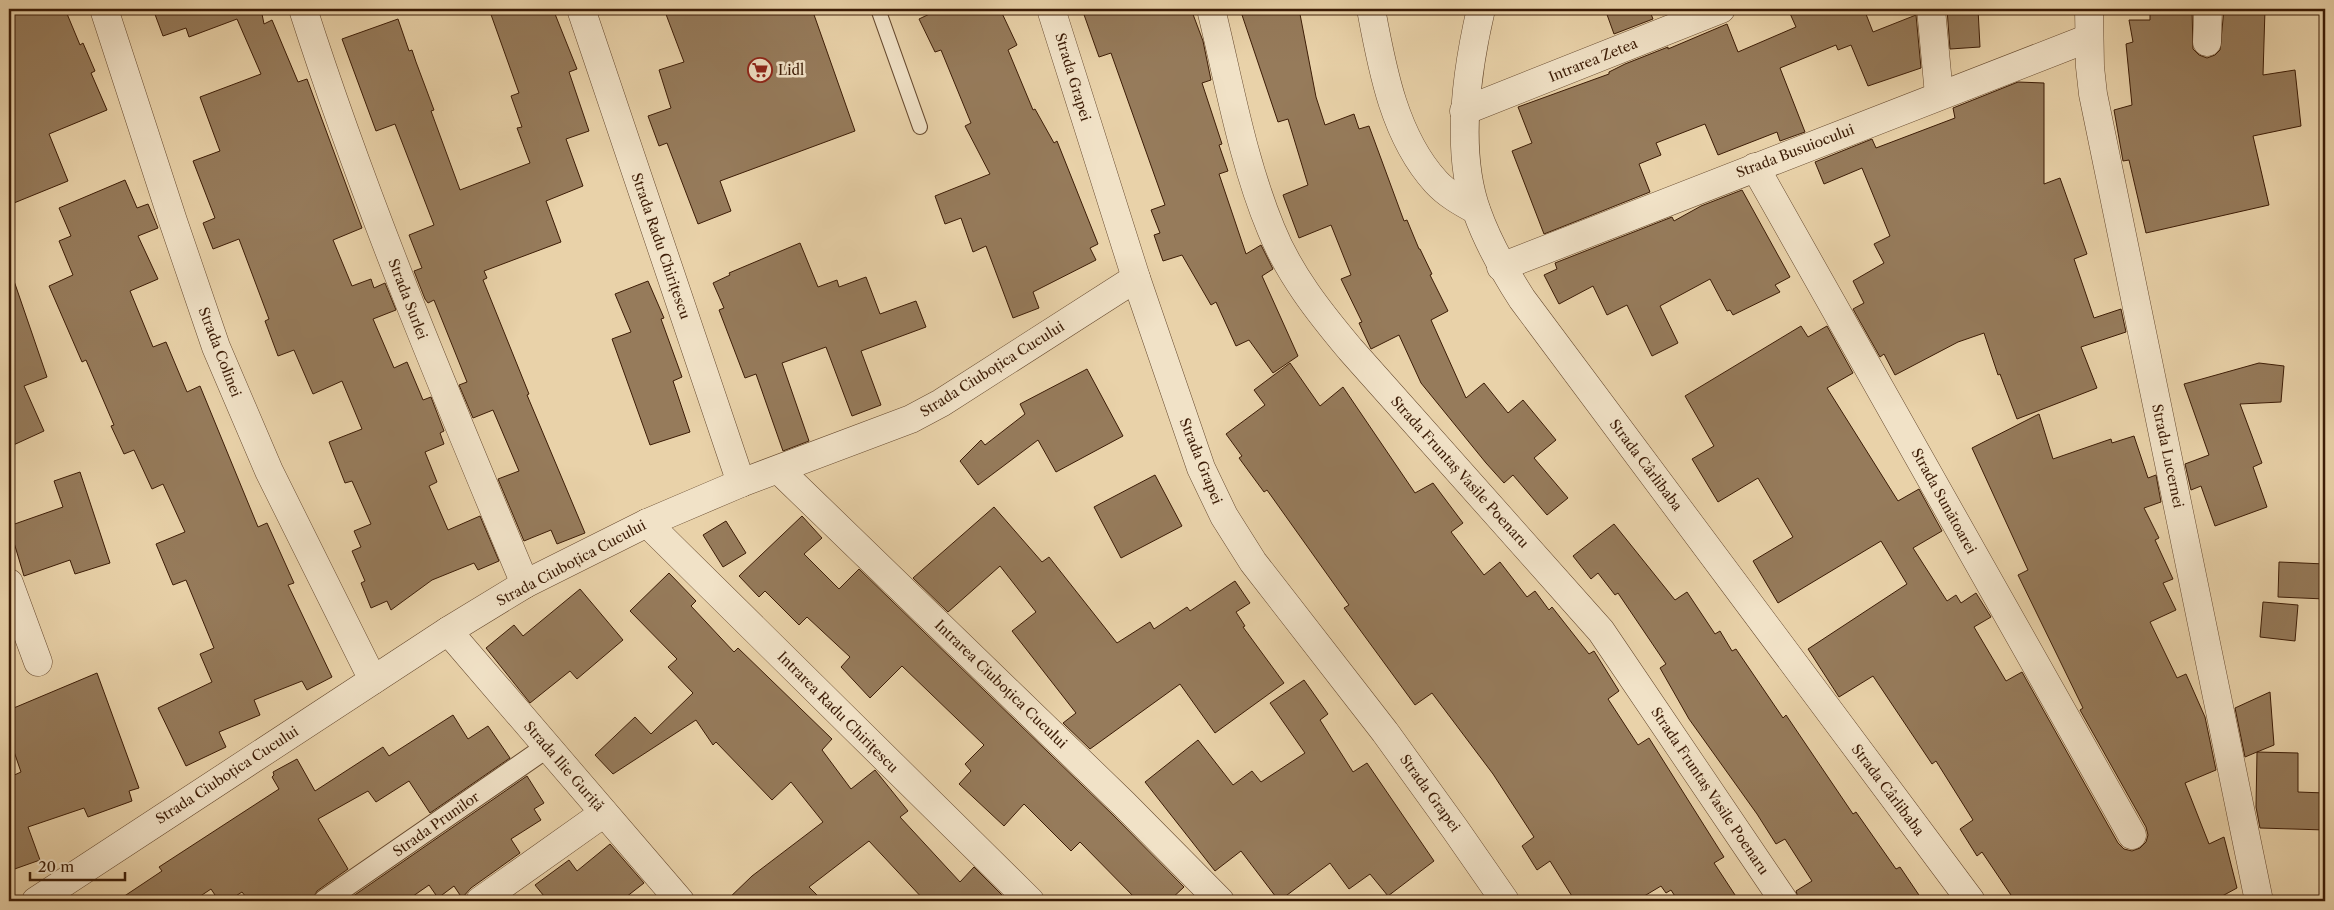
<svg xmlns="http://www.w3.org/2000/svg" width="2334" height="910" font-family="'Libre Caslon Text',serif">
<rect width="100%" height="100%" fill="#e9d2a9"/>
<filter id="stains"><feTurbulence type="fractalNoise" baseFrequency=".004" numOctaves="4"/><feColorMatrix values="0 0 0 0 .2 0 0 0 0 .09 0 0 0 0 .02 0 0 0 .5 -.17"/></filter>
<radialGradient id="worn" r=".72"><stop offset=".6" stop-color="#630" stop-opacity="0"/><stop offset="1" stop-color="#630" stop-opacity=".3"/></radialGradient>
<g fill="#967b5b" stroke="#3c1c06">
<path d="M9,9H65L80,45L83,43L95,71L91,73L107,110L49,134L68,181L9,205Z"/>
<path d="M153,9H261L264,24L272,20L298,82L307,79L362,228L333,240L352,286L371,279L374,288L385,283L396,310L373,319L394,368L407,362L423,400L431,397L444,431L440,433L444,444L425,452L437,482L429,486L448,530L480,516L499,561L478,570L474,563L432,580L391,610L387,601L371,608L361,583L365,581L352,551L361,547L354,531L371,524L352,481L345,483L329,442L362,429L342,381L313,394L294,350L278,356L265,321L269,319L239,239L213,249L203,223L215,218L193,161L220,151L200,97L261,74L237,19L189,37L186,28L163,36Z"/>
<path d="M489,9H553L577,69L569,72L589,131L566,139L583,186L546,201L561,242L484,271L487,278L483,280L529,394L527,395L585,533L557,544L551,530L524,541L498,479L519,471L493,410L473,418L459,385L467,382L434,300L428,303L425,299L414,271L422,268L409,235L434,225L395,124L376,131L342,39L398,19L409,51L412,50L416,62L434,110L431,111L460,190L530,163L517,128L522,127L511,96L519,93Z"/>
<path d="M664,9H812L855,131L720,181L731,211L698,224L667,143L659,146L648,116L671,108L659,70L684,62Z"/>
<path d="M940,9H1000L1017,45L1008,50L1033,110L1035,109L1054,143L1057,141L1098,244L1090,248L1096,260L1033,292L1039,308L1013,318L986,246L973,252L961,218L945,224L935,196L990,174L965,126L971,123L941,50L935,52L919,19Z"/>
<path d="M1082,9H1191L1203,41L1211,80L1202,83L1222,144L1219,145L1228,171L1219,174L1246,254L1261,245L1273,269L1262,276L1298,356L1273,373L1249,340L1236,346L1216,302L1211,305L1182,255L1163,261L1154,235L1160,233L1151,210L1165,205L1111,53L1099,57Z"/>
<path d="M1240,9H1299L1316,97L1325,125L1354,114L1359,129L1369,126L1404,221L1407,220L1419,249H1420L1432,274L1430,275L1448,311L1431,320L1466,398L1484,383L1508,413L1523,400L1556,440L1534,458L1568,498L1547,515L1513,475L1504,483L1486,463L1421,383L1399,335L1371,349L1359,323L1362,322L1341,279L1351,275L1331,225L1299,238L1283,195L1308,185L1288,119L1278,122Z"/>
<path d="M1605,9H1649L1653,19L1614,34Z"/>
<path d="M1788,9H1864L1873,32L1916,15L1921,68L1868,86L1851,45L1838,50L1836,45L1780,68L1805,132L1780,141L1777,132L1718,155L1705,124L1656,143L1661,155L1639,164L1650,192L1544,234L1512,151L1532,143L1518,107L1609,74V72L1625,64L1668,47V49L1727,24L1738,52L1796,27Z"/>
<path d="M1947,9H1978L1980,47L1950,49Z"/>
<path d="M2150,9H2192L2193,49L2199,55L2207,58L2215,55L2220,50L2224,9H2265L2263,75L2295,70L2301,126L2253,136L2269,205L2146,233L2129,160L2123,161L2114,110L2132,105L2126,44L2133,42L2129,20H2150Z"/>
<path d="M2018,82L2044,83V184L2060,178L2087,254L2074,259L2094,318L2121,309L2126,332L2081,347L2097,388L2017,419L2000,374L1998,375L1984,333L1958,342L1895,375L1884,354L1880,357L1853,309L1864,303L1853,281L1884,263L1874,244L1890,236L1862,168L1824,184L1815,162L1872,139L1876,148L1955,118L1953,108Z"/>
<path d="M125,180L137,208L148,204L158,228L138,236L158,279L130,291L153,347L166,342L187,392L200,386L258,527L267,523L294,583L288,585L332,677L307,690L302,681L254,700L260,715L219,732L226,747L186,766L158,708L212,682L200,654L214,648L186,580L173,585L156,544L185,532L163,484L152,489L134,450L124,454L111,426L114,425L86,360L82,362L49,286L73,275L59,241L71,236L59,208Z"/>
<path d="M1742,190L1790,277L1775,285L1780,292L1733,315L1730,310L1727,311L1710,279L1660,306L1678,343L1652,356L1627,305L1607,315L1593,286L1559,304L1544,275L1557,269L1555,263L1672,217L1674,221L1701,206Z"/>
<path d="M800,243L818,287L837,280L839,287L866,277L880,314L916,301L926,327L861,351L881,405L852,416L826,347L782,363L809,441L783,451L756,374L745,378L719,310L724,308L713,283L730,275L729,273Z"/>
<path d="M13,278L47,377L24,386L44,431L9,447V279Z"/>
<path d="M648,281L664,318L661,319L682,377L673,381L690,432L650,445L612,339L631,332L615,294Z"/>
<path d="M1801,326L1808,337L1827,326L1853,373L1827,388L1898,501L1919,489L1942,531L1913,548L1947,601L1956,595L1961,603L1976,593L1991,617L1974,627L2006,681L2022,672L2118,843L2124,849L2132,851L2140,848L2146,842L2148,835L2146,827L2080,710L2083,708L2018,575L2028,570L1972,448L2039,414L2053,459L2111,439L2112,443L2134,436L2148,478L2156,475L2161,502L2144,508L2159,538L2155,540L2173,579L2163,583L2176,610L2150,622L2177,678L2186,674L2205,717L2216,770L2185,783L2209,844L2224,837L2237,888L2213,901H2015L1982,852L1977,856L1960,829L1973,820L1936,761L1932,764L1873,676L1839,697L1808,649L1907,584L1881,541L1778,603L1753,561L1793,537L1758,478L1718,502L1692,459L1714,446L1685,396Z"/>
<path d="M1290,363L1320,406L1343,387L1415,493L1433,483L1463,523L1451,532L1484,575L1500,562L1527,597L1535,591L1549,610L1552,607L1589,654L1594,651L1619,691L1608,699L1638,745L1649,738L1724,857L1714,863L1739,901H1678L1671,890L1666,893L1661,886L1636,901H1575L1550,861L1537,870L1522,846L1534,837L1493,774L1432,693L1415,705L1344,608L1349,605L1267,490L1264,492L1239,458L1242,456L1226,434L1265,405L1254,390Z"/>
<path d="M2259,363L2284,366L2281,402L2240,404L2262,463L2253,467L2267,507L2215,526L2201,486L2191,490L2185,464L2209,455L2184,384Z"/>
<path d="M1087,369L1123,436L1056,472L1038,440L978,485L960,461L981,440L985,445L1025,414L1020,404Z"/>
<path d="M80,472L110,563L75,574L70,560L24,576L9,526L63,507L54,481Z"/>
<path d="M1155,475L1182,526L1121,558L1094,507Z"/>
<path d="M994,507L1042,562L1049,557L1117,643L1150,622L1154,629L1187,607L1190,611L1235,581L1250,603L1236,612L1245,626L1243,627L1284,683L1215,733L1180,684L1090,749L1063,723L1076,713L1012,631L1036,612L1000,566L948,612L913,578Z"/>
<path d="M802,516L822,538L804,554L839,589L859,569L1113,815L1184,887L1169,901H1138L1080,842L1071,851L1024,804L1004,826L959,784L971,771L965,764L984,745L902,666L870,698L841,667L850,657L807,617L799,625L765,591L759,597L739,576Z"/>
<path d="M726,521L746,553L723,567L703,535Z"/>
<path d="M1614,524L1675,600L1687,592L1715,634L1720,631L1732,651L1736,649L1783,718L1786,715L1853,814L1856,812L1896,869L1900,867L1923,901H1799L1796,891L1812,881L1785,839L1776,844L1757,814L1689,719L1660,668L1666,664L1618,593L1615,595L1598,573L1591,579L1573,556Z"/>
<path d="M2279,562L2325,564V599L2278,597Z"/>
<path d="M669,573L696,601L691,606L734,652L738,648L832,739L822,750L851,789L875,770L908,811L900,817L960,882L974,867L1008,901H925L869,841L809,887L823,901H726L752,876L823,822L791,782L772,800L716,742L713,745L696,720L613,774L595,755L635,717L651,734L693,693L668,667L677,659L630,611Z"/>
<path d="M580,589L623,640L577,679L570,671L530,703L486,648L514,625L523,636Z"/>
<path d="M2263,602L2298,605L2295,641L2260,637Z"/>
<path d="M97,673L139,788L129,791L132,801L88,817L84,808L28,827L40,860L9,871V783H12L10,777L21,772L9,737V710Z"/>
<path d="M1304,680L1328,714L1320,720L1353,772L1367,763L1434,861L1388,896L1370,874L1349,889L1330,863L1279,901L1241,851L1215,871L1145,782L1198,740L1233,785L1252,771L1261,782L1305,753L1270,703Z"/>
<path d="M2270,692L2274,745L2257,752L2298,753V792L2325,793V830L2260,828L2256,807L2257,752L2245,757L2235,708Z"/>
<path d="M453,715L468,739L488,726L510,758L430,813L409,781L376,802L368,791L318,819L348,869L317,891L312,901H249L242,892L228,901H219L211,889L193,901H117L162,871L159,867L279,789L272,777L274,775L273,772L297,759L315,791L383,747L389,756Z"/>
<path d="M527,776L544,803L534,809L541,820L511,839L520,853L471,888L462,898L454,886L438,898L429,885L406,901H346Z"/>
<path d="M610,844L644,883L621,901H548L535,885L569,860L577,871Z"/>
</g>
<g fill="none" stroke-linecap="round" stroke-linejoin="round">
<defs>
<path id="service" d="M878,9L920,127"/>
<path id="pedestrian" d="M324,901L547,747"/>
<g id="minor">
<path d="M104,9L173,221L216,347L269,471L373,680"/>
<path d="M303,9C366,205 446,395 525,584"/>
<path d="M581,9L741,483"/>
<path d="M1051,9L1136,278L1201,468L1224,516L1253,562L1385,732L1455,829L1505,901"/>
<path d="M1211,9C1229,82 1242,159 1271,229C1289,274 1319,312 1350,349L1601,631L1784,901"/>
<path d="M1931,9L1939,95"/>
<path d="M2089,9L2090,67L2093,94L2259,901"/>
<path d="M2207,42L2208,9"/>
<path d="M1464,111L1721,9"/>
<path d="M1755,167L2132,835"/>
<path d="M1501,267L2089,38"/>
<path d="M779,470L1124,804L1220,901"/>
<path d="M647,523L1030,901"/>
<path d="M9,583L38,662"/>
<path d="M448,631L680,901"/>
<path d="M36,901L448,631L525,584L647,523L741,483L911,419L941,403L1136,278"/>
<path d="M480,901L604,813"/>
</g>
<g id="tertiary">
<path d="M1371,9C1382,68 1394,136 1436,182C1447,194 1461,202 1476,210"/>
<path d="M1481,9C1467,69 1455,152 1477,212C1488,243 1504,271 1522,299L1971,901"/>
</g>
</defs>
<use href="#service" stroke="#674a2f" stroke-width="16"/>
<use href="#pedestrian" stroke="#674a2f" stroke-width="23"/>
<use href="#minor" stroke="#674a2f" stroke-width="29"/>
<use href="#tertiary" stroke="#674a2f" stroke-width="29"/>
<use href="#service" stroke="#f1e2c7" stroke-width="14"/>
<use href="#pedestrian" stroke="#f1e2c7" stroke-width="21"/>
<use href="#minor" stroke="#f1e2c7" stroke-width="28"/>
<use href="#tertiary" stroke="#f1e2c7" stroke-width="28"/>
</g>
<defs>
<symbol id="supermarket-ring" viewBox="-11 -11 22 22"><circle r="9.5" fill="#f1e2c7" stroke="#8f2418" stroke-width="1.5"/><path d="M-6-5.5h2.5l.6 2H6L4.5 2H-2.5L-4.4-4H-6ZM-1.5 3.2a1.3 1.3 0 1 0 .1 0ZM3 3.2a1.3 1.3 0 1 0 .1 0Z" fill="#8f2418"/></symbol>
</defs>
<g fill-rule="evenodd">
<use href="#supermarket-ring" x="746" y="56" width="28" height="28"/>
</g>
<g text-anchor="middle" stroke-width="5" stroke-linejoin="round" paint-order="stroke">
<g font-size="14" fill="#3c1c06" stroke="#f1e2c7">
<text transform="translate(1593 60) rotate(-22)" y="5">Intrarea Zetea</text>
<text transform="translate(1073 77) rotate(73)" y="5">Strada Grapei</text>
<text transform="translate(1795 151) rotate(-21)" y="5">Strada Busuiocului</text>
<text transform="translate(661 246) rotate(71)" y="5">Strada Radu Chirițescu</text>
<text transform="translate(408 299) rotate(69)" y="5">Strada Surlei</text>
<text transform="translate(220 352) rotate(69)" y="5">Strada Colinei</text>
<text transform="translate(992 369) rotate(-32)" y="5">Strada Ciuboțica Cucului</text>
<text transform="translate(2168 456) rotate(78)" y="5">Strada Lucernei</text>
<text transform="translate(1201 461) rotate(68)" y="5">Strada Grapei</text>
<text transform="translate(1646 465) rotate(53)" y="5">Strada Cârlibaba</text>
<text transform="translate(1460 472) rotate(48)" y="5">Strada Fruntaș Vasile Poenaru</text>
<text transform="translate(1944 501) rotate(61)" y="5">Strada Sunătoarei</text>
<text transform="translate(571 563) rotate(-28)" y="5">Strada Ciuboțica Cucului</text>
<text transform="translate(1001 684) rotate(44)" y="5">Intrarea Ciuboțica Cucului</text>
<text transform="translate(838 712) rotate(45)" y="5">Intrarea Radu Chirițescu</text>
<text transform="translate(564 766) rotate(49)" y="5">Strada Ilie Guriță</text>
<text transform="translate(227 775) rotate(-33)" y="5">Strada Ciuboțica Cucului</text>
<text transform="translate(1888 790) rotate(53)" y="5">Strada Cârlibaba</text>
<text transform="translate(1710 791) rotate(56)" y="5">Strada Fruntaș Vasile Poenaru</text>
<text transform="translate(1430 793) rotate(54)" y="5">Strada Grapei</text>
<text transform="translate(436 824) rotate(-35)" y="5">Strada Prunilor</text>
</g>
<g font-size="14" fill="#3c1c06" stroke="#f1e2c7" text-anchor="start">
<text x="778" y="75">Lidl</text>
</g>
</g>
<rect width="2334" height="910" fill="none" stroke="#e9d2a9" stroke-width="30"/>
<rect x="10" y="10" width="2314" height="890" fill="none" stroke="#3c1c06" stroke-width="2.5"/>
<rect x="15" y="15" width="2304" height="880" fill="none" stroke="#3c1c06"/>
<path d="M30 872v8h95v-8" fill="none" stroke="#3c1c06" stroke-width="2.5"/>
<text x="38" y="872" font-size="15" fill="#3c1c06" stroke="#f1e2c7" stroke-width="4" paint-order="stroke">20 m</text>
<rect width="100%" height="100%" filter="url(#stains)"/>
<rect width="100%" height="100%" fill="url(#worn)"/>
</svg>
